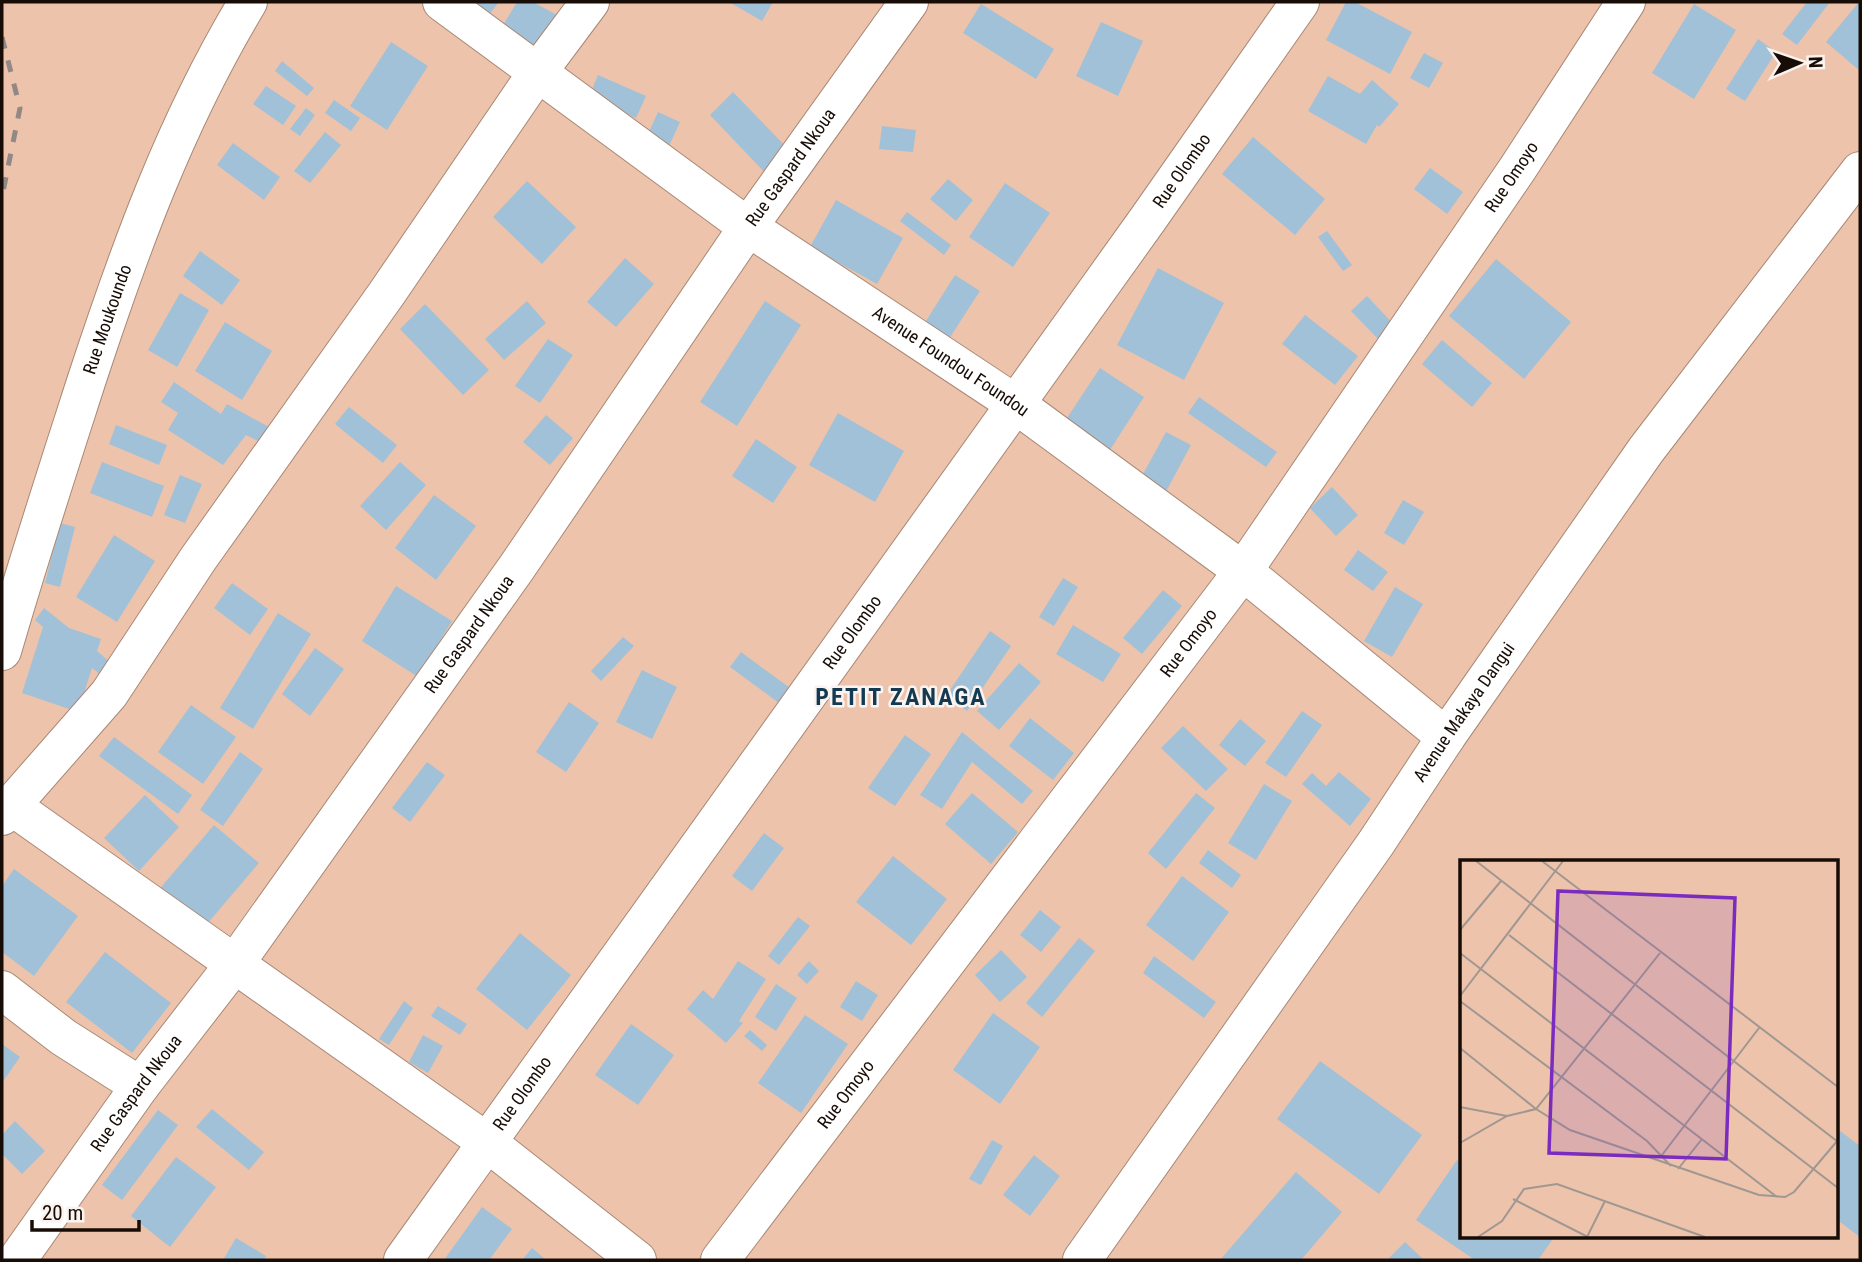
<svg xmlns="http://www.w3.org/2000/svg" width="1862" height="1262" font-family="'Roboto Condensed',sans-serif">
<rect width="100%" height="100%" fill="#fbf3ef"/>
<path fill="#eec3ab" fill-rule="evenodd" d="M2,2H1860V1260H2ZM1461,861H1836V1236H1461Z"/>
<g fill="#a1c1d8">
<path d="M456,2H499L481,25Z"/>
<path d="M517,2H533L557,15L535,53L499,32Z"/>
<path d="M729,2H773L762,21Z"/>
<path d="M1346,2H1355L1412,32L1390,74L1326,40Z"/>
<path d="M1807,2H1830L1797,45L1782,34Z"/>
<path d="M1859,2H1860V71L1826,42Z"/>
<path d="M981,4L1054,49L1036,79L963,33Z"/>
<path d="M1694,4L1736,30L1694,99L1652,73Z"/>
<path d="M1101,22L1143,41L1118,96L1076,76Z"/>
<path d="M1758,39L1776,52L1745,101L1726,89Z"/>
<path d="M391,42L428,66L387,130L350,106Z"/>
<path d="M1424,53L1443,63L1429,88L1410,78Z"/>
<path d="M282,61L314,88L307,96L275,71Z"/>
<path d="M598,75L646,96L636,118L589,97Z"/>
<path d="M1328,76L1360,94L1372,80L1399,104L1379,127L1377,125L1366,144L1308,111Z"/>
<path d="M266,86L296,106L283,125L253,104Z"/>
<path d="M733,92L791,152L767,175L710,115Z"/>
<path d="M334,100L360,118L351,131L325,113Z"/>
<path d="M306,108L315,115L300,136L290,129Z"/>
<path d="M658,112L680,122L669,146L647,136Z"/>
<path d="M882,126L916,130L913,152L879,149Z"/>
<path d="M325,132L341,145L310,183L294,171Z"/>
<path d="M1253,137L1325,199L1295,235L1222,174Z"/>
<path d="M233,143L280,177L264,200L217,165Z"/>
<path d="M1430,168L1463,192L1447,214L1414,189Z"/>
<path d="M948,179L973,200L956,221L930,199Z"/>
<path d="M527,181L576,227L542,264L493,217Z"/>
<path d="M1005,183L1050,213L1013,267L969,237Z"/>
<path d="M836,200L903,238L877,284L810,247Z"/>
<path d="M907,212L951,245L944,255L900,221Z"/>
<path d="M1327,231L1352,265L1343,271L1318,237Z"/>
<path d="M200,251L240,280L222,305L183,276Z"/>
<path d="M625,258L654,284L616,327L587,302Z"/>
<path d="M1496,259L1571,322L1524,379L1449,316Z"/>
<path d="M1158,268L1224,303L1184,380L1117,345Z"/>
<path d="M955,275L980,291L945,345L921,329Z"/>
<path d="M180,293L209,310L177,367L148,350Z"/>
<path d="M1367,296L1397,328L1382,343L1351,311Z"/>
<path d="M527,301L546,323L504,360L485,339Z"/>
<path d="M765,301L801,325L737,426L700,402Z"/>
<path d="M425,304L489,370L463,395L400,329Z"/>
<path d="M1305,315L1358,356L1335,385L1282,344Z"/>
<path d="M225,322L272,351L242,400L195,371Z"/>
<path d="M548,339L573,355L540,403L515,386Z"/>
<path d="M1442,340L1492,383L1472,407L1422,364Z"/>
<path d="M1100,368L1144,397L1108,453L1063,424Z"/>
<path d="M174,382L221,414L227,404L269,427L262,443L246,435L223,465L168,430L178,413L161,402Z"/>
<path d="M1199,397L1277,452L1266,467L1188,413Z"/>
<path d="M349,407L397,445L383,463L335,424Z"/>
<path d="M838,413L904,451L875,502L809,465Z"/>
<path d="M546,415L573,438L550,465L523,442Z"/>
<path d="M116,425L167,445L159,465L109,444Z"/>
<path d="M1166,432L1191,445L1161,501L1136,487Z"/>
<path d="M756,439L797,467L773,503L732,476Z"/>
<path d="M102,462L164,486L152,517L90,493Z"/>
<path d="M400,462L426,485L386,530L360,506Z"/>
<path d="M180,475L202,484L185,523L164,515Z"/>
<path d="M1332,487L1358,515L1336,536L1310,508Z"/>
<path d="M434,495L476,526L436,580L395,548Z"/>
<path d="M1403,500L1424,512L1404,545L1384,533Z"/>
<path d="M60,523L75,527L60,587L45,583Z"/>
<path d="M114,535L155,561L117,622L76,597Z"/>
<path d="M1358,550L1388,572L1373,591L1344,570Z"/>
<path d="M1063,578L1078,587L1054,626L1039,617Z"/>
<path d="M232,583L268,609L250,635L214,608Z"/>
<path d="M396,586L452,621L418,677L362,641Z"/>
<path d="M1395,587L1423,604L1392,657L1364,641Z"/>
<path d="M1163,590L1182,606L1142,654L1123,638Z"/>
<path d="M44,608L69,628L101,639L97,651L112,664L102,676L92,668L78,712L22,693L43,627L35,620Z"/>
<path d="M278,613L311,634L253,729L220,708Z"/>
<path d="M1073,625L1121,654L1103,682L1056,654Z"/>
<path d="M990,631L1011,646L967,711L946,696Z"/>
<path d="M623,637L634,646L601,681L591,671Z"/>
<path d="M315,648L344,669L310,716L282,694Z"/>
<path d="M741,652L790,688L779,703L730,667Z"/>
<path d="M1019,663L1041,682L999,730L977,711Z"/>
<path d="M642,670L677,687L652,739L616,722Z"/>
<path d="M569,702L599,723L566,772L536,752Z"/>
<path d="M191,705L236,737L203,784L158,752Z"/>
<path d="M1302,711L1322,725L1286,777L1265,763Z"/>
<path d="M1030,718L1074,753L1053,780L1009,746Z"/>
<path d="M1240,719L1266,741L1245,766L1219,745Z"/>
<path d="M1183,726L1228,769L1206,791L1161,748Z"/>
<path d="M962,732L1033,791L1022,804L972,762L942,809L920,795Z"/>
<path d="M905,735L931,754L895,806L868,788Z"/>
<path d="M114,737L192,795L178,814L99,756Z"/>
<path d="M240,752L263,769L223,826L200,810Z"/>
<path d="M427,762L445,775L410,822L392,808Z"/>
<path d="M1339,772L1371,799L1350,826L1302,784L1312,773L1326,786Z"/>
<path d="M1264,784L1292,801L1256,860L1228,843Z"/>
<path d="M972,793L1018,832L991,864L945,824Z"/>
<path d="M1196,793L1215,808L1166,869L1148,853Z"/>
<path d="M145,795L179,827L139,871L104,838Z"/>
<path d="M214,825L259,863L201,931L156,893Z"/>
<path d="M764,833L784,848L752,891L732,876Z"/>
<path d="M1208,850L1241,875L1232,888L1199,863Z"/>
<path d="M893,856L947,899L911,945L856,902Z"/>
<path d="M14,869L78,916L34,976L2,952V886Z"/>
<path d="M1182,876L1229,912L1193,961L1146,925Z"/>
<path d="M1040,910L1061,927L1041,952L1020,935Z"/>
<path d="M798,917L810,926L779,965L768,956Z"/>
<path d="M520,933L571,975L527,1030L476,989Z"/>
<path d="M1079,938L1095,951L1042,1017L1026,1003Z"/>
<path d="M1001,950L1027,977L1000,1002L975,975Z"/>
<path d="M105,952L171,1003L132,1053L66,1002Z"/>
<path d="M1154,956L1216,1002L1204,1018L1143,973Z"/>
<path d="M738,961L766,979L739,1021L743,1023L726,1043L687,1009L703,990L713,999Z"/>
<path d="M809,961L819,971L807,984L797,975Z"/>
<path d="M856,981L878,995L862,1021L840,1007Z"/>
<path d="M776,984L797,998L776,1031L755,1017Z"/>
<path d="M404,1001L413,1008L389,1045L379,1039Z"/>
<path d="M438,1006L467,1024L460,1035L431,1016Z"/>
<path d="M993,1013L1040,1047L1000,1104L953,1070Z"/>
<path d="M805,1015L848,1044L801,1113L758,1083Z"/>
<path d="M631,1024L674,1055L638,1105L595,1075Z"/>
<path d="M750,1030L767,1045L762,1051L744,1036Z"/>
<path d="M423,1035L443,1046L428,1073L409,1062Z"/>
<path d="M2,1044L20,1057L2,1083Z"/>
<path d="M1320,1061L1422,1135L1379,1194L1277,1119Z"/>
<path d="M212,1109L264,1152L249,1170L196,1127Z"/>
<path d="M158,1110L178,1125L122,1200L102,1185Z"/>
<path d="M15,1121L45,1151L22,1174L2,1154V1135Z"/>
<path d="M1836,1128L1860,1146V1237L1836,1219Z"/>
<path d="M992,1140L1003,1146L981,1185L969,1179Z"/>
<path d="M1034,1155L1060,1176L1030,1216L1003,1195Z"/>
<path d="M176,1157L216,1187L170,1247L131,1216Z"/>
<path d="M1457,1160L1461,1163V1236H1555L1538,1260H1475L1416,1220Z"/>
<path d="M1296,1172L1342,1212L1301,1260H1220Z"/>
<path d="M482,1207L512,1229L489,1260H444Z"/>
<path d="M236,1238L266,1256L264,1260H223Z"/>
<path d="M1405,1242L1424,1260H1387Z"/>
<path d="M532,1248L546,1260H522Z"/>
</g>
<g fill="none" stroke-linecap="round" stroke-linejoin="round">
<defs>
<g id="street">
<path id="s1" d="M442,2L748,227L1014,403L1243,571L1446,737"/>
<path id="s2" d="M2,651C28,561 57,472 86,382C130,248 175,123 248,2"/>
<path d="M13,807L488,1143L637,1260"/>
<path d="M2,816L109,694L198,559L387,293L537,73L590,2"/>
<path d="M2,990L63,1037L140,1086"/>
<path id="s3" d="M17,1260L140,1086L236,962L517,567L748,227L909,2"/>
<path id="s4" d="M403,1260L1148,219L1300,2"/>
<path id="s5" d="M720,1260L1243,571L1518,168L1626,2"/>
<path id="s6" d="M1082,1260L1376,843L1446,737L1646,450L1860,171"/>
</g>
</defs>
<use href="#street" stroke="#a88875" stroke-width="40"/>
<use href="#street" stroke="#fff" stroke-width="38"/>
<path stroke="#938984" stroke-width="5" stroke-dasharray="12 12" stroke-linecap="butt" d="M2,37L20,108L2,197"/>
</g>
<g text-anchor="middle" stroke-width="5" stroke-linejoin="round" paint-order="stroke">
<g font-size="18" fill="#180c06" stroke="#fbf3ef">
<text dy="6" stroke="none"><textPath href="#s3" startOffset="1339">Rue Gaspard Nkoua</textPath></text>
<text dy="6" stroke="none"><textPath href="#s4" startOffset="1339">Rue Olombo</textPath></text>
<text dy="6" stroke="none"><textPath href="#s5" startOffset="1342">Rue Omoyo</textPath></text>
<text dy="6" stroke="none"><textPath href="#s2" startOffset="348">Rue Moukoundo</textPath></text>
<text dy="6" stroke="none"><textPath href="#s1" startOffset="623">Avenue Foundou Foundou</textPath></text>
<text dy="6" stroke="none"><textPath href="#s4" startOffset="772">Rue Olombo</textPath></text>
<text dy="6" stroke="none"><textPath href="#s3" startOffset="772">Rue Gaspard Nkoua</textPath></text>
<text dy="6" stroke="none"><textPath href="#s5" startOffset="775">Rue Omoyo</textPath></text>
<text dy="6" stroke="none"><textPath href="#s6" startOffset="668">Avenue Makaya Dangui</textPath></text>
<text dy="6" stroke="none"><textPath href="#s4" startOffset="205">Rue Olombo</textPath></text>
<text dy="6" stroke="none"><textPath href="#s3" startOffset="205">Rue Gaspard Nkoua</textPath></text>
<text dy="6" stroke="none"><textPath href="#s5" startOffset="208">Rue Omoyo</textPath></text>
</g>
<g font-size="24" font-weight="bold" letter-spacing="2" fill="#133a51" stroke="#fbf3ef">
<text x="901" y="705">PETIT ZANAGA</text>
</g>
</g>
<g transform="translate(1460 860)">
<rect width="378" height="378" fill="#fbf3ef"/>
<path d="M0,1H378V377H0Z" fill="#eec3ab"/>
<path fill="none" stroke="#a09792" stroke-width="2" d="M16,1L378,282M82,1L378,227M0,70L41,21M49,75L378,328M0,93L317,337M0,136L103,1M0,141L187,281L211,306M0,188L76,249L110,270L299,335L325,337L334,332L378,280M0,247L47,256M0,283L47,256L76,249L200,93M202,295L299,168M218,309L242,279M53,339L128,377M18,377L42,361L64,329L97,324L245,377M127,377L145,341"/>
<path fill="#7b2cbf" fill-opacity="0.15" stroke="#7b2cbf" stroke-width="3.5" d="M98,31L275,38L266,299L89,293Z"/>
<rect width="378" height="378" fill="none" stroke="#180c06" stroke-width="3.5"/>
</g>
<rect width="1862" height="1262" fill="none" stroke="#180c06" stroke-width="7"/>
<g transform="translate(1799 63) rotate(88)" stroke="#fbf3ef" stroke-width="5" paint-order="stroke">
<path d="M0-5L12 26L0 18L-12 26Z" fill="#180c06"/>
<text y="-10" font-size="19" font-weight="bold" text-anchor="middle" fill="#180c06">N</text>
</g>
<path d="M32 1220v10h107v-10" fill="none" stroke="#180c06" stroke-width="3.5"/>
<text x="42" y="1220" font-size="21" fill="#180c06" stroke="#fbf3ef" stroke-width="5" paint-order="stroke">20 m</text>
</svg>
